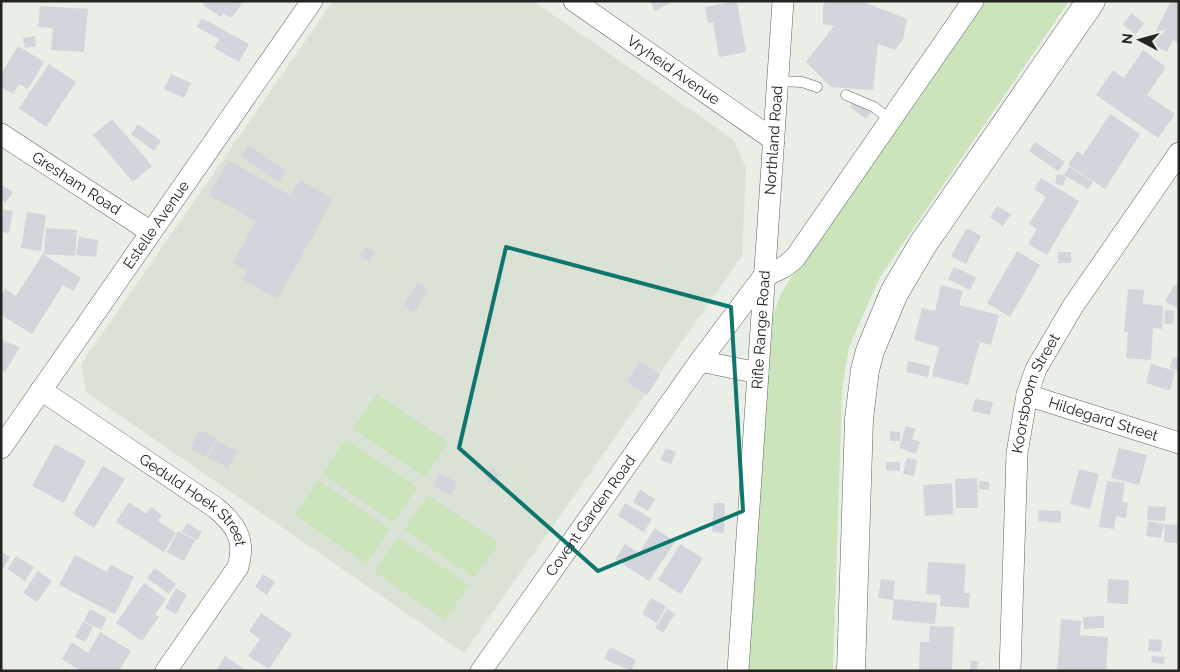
<svg xmlns="http://www.w3.org/2000/svg" width="1180" height="672" font-family="Raleway,sans-serif">
<rect width="100%" height="100%" fill="#e9eee7"/>
<path fill="#dae2d5" d="M333,1H533L733,139L746,168L742,256L464,653L86,392L81,364Z"/>
<g fill="#cbe4bc">
<path d="M980,1H1069L880,277L849,347L842,390L833,671H748L769,325L782,292L808,251Z"/>
<path d="M377,394L448,442L425,477L353,429Z"/>
<path d="M346,439L417,487L394,522L322,474Z"/>
<path d="M318,480L390,529L366,564L295,515Z"/>
<path d="M428,495L499,543L475,578L404,530Z"/>
<path d="M398,537L469,585L445,620L374,572Z"/>
</g>
<g fill="#d2d5dc">
<path d="M205,1H244L231,18L223,13L221,17L203,5Z"/>
<path d="M650,1H669L670,3L655,11Z"/>
<path d="M737,1L746,52L719,57L713,22L708,23L705,7Z"/>
<path d="M826,1H861L907,19L903,39L895,50L878,44L873,90L831,87L806,62L834,26L823,24V6Z"/>
<path d="M1171,1H1179V43L1173,40L1167,52L1150,43Z"/>
<path d="M40,6L88,9L84,52L51,50L53,28L38,27Z"/>
<path d="M1132,13L1144,24L1135,35L1123,24Z"/>
<path d="M202,18L249,44L239,62L214,48L219,39L197,27Z"/>
<path d="M35,36L36,46L25,48L23,38Z"/>
<path d="M18,46L44,62L28,89L19,84L13,94L1,87V74Z"/>
<path d="M1143,50L1166,67L1147,95L1175,114L1158,138L1096,95L1113,70L1124,78Z"/>
<path d="M49,64L76,82L46,127L19,108Z"/>
<path d="M171,74L191,83L184,98L164,89Z"/>
<path d="M855,101L871,112L866,119L850,107Z"/>
<path d="M1110,114L1140,134L1105,189L1068,165L1077,151L1083,155Z"/>
<path d="M112,119L152,166L133,182L93,135Z"/>
<path d="M138,124L161,141L154,151L131,134Z"/>
<path d="M1035,142L1065,162L1058,171L1029,151Z"/>
<path d="M249,145L286,170L279,182L241,156Z"/>
<path d="M228,160L291,196L300,180L333,199L278,299L243,280L247,271L233,263L256,221L209,195Z"/>
<path d="M1069,167L1093,182L1088,189L1064,175Z"/>
<path d="M1057,174L1066,176L1063,186L1055,184Z"/>
<path d="M1041,178L1079,201L1047,255L1028,244L1037,229L1029,224L1046,197L1034,189Z"/>
<path d="M1,185L13,192L5,203L1,200Z"/>
<path d="M997,206L1011,214L1003,226L990,217Z"/>
<path d="M1,209L13,211L9,233L1,232Z"/>
<path d="M27,212L46,215L41,251L21,248Z"/>
<path d="M46,228L77,230L75,256L44,254Z"/>
<path d="M967,228L981,236L966,264L951,256Z"/>
<path d="M79,237L98,240L96,257L76,255Z"/>
<path d="M367,246L375,252L369,262L360,256Z"/>
<path d="M1017,251L1040,265L1010,317L987,303Z"/>
<rect x="1058" y="252" width="13" height="11"/>
<path d="M43,254L81,278L73,291L63,285L32,334L1,315V296L5,289L16,296Z"/>
<path d="M954,267L976,277L970,290L948,279Z"/>
<path d="M417,283L428,290L414,313L403,306Z"/>
<path d="M1175,284L1179,286V309L1165,301Z"/>
<path d="M941,285L963,291L959,305L999,315L991,345L980,342L968,385L932,376L939,347L914,340L922,308L935,311Z"/>
<path d="M1128,289L1144,290L1143,304L1163,306L1162,329L1153,328L1151,360L1126,358L1128,332H1124Z"/>
<path d="M1165,310L1174,311L1173,324H1164Z"/>
<path d="M1,340L20,347L5,372L1,370Z"/>
<path d="M1173,357L1179,359V371L1170,368Z"/>
<path d="M640,361L660,375L647,395L627,381Z"/>
<path d="M908,361L930,366L928,377L906,372Z"/>
<path d="M1151,364L1175,371L1170,391L1146,383Z"/>
<path d="M975,399L993,402L990,415L972,411Z"/>
<path d="M906,426L916,429L912,439L920,442L916,454L899,448Z"/>
<path d="M200,430L216,438L206,457L190,448Z"/>
<path d="M890,431L900,432V441H890Z"/>
<path d="M216,440L237,451L228,468L208,457Z"/>
<path d="M55,444L86,461L64,503L32,486Z"/>
<path d="M666,448L676,452L671,464L660,460Z"/>
<path d="M1119,448L1147,455L1139,485L1111,478Z"/>
<path d="M907,458L917,460L914,476L903,474Z"/>
<path d="M886,462H900V471L886,470Z"/>
<path d="M103,466L125,479L94,528L73,514Z"/>
<path d="M491,469L499,471L495,484L486,481Z"/>
<path d="M1079,469L1099,474L1090,509L1070,504Z"/>
<path d="M439,473L457,482L451,495L432,486Z"/>
<path d="M977,478L978,508H956L955,479Z"/>
<path d="M979,481L989,482V490L979,489Z"/>
<path d="M1107,481L1125,483L1122,502L1128,503L1126,518L1116,516L1114,529L1099,527Z"/>
<path d="M952,483L953,514L925,516L923,485Z"/>
<path d="M640,490L655,499L648,511L633,502Z"/>
<path d="M129,502L146,514L151,507L162,515L158,521L176,533L164,552L116,522Z"/>
<path d="M625,503L652,519L644,532L618,516Z"/>
<path d="M714,503H725L724,533L712,532Z"/>
<path d="M1148,506L1166,507L1165,521L1147,520Z"/>
<path d="M1039,510L1061,511V523L1038,521Z"/>
<path d="M1148,521L1164,524L1161,538L1146,536Z"/>
<path d="M187,523L202,532L197,540L182,532Z"/>
<path d="M1165,524L1179,525V543L1164,542Z"/>
<path d="M655,528L675,542L649,581L615,559L625,544L639,553Z"/>
<path d="M178,531L195,540L184,561L167,552Z"/>
<path d="M680,544L703,558L681,594L658,580Z"/>
<path d="M1,552L10,557L1,572Z"/>
<path d="M75,555L107,572L111,565L134,577L115,614L59,585Z"/>
<path d="M16,556L34,567L25,581L8,569Z"/>
<path d="M928,562L966,564L964,593H970L969,608L940,606L941,595L926,594Z"/>
<path d="M155,568L176,584L169,594L147,578Z"/>
<path d="M38,571L52,581L37,602L23,593Z"/>
<path d="M263,574L275,582L267,595L255,587Z"/>
<path d="M881,579L895,581L893,600L878,598Z"/>
<path d="M1108,579L1129,580L1128,604L1107,603Z"/>
<path d="M144,583L166,599L155,614L159,617L142,641L116,623Z"/>
<path d="M176,588L187,595L176,614L165,608Z"/>
<path d="M651,598L666,606L657,623L642,614Z"/>
<path d="M894,599L937,603L935,624L892,620Z"/>
<path d="M90,609L107,618L101,630L84,621Z"/>
<path d="M667,609L675,614L663,633L655,628Z"/>
<path d="M261,613L292,634L269,669L248,656L260,639L249,631Z"/>
<path d="M1104,616V628L1084,629L1083,617Z"/>
<path d="M1061,619L1081,621L1080,635L1108,637L1106,671H1057Z"/>
<path d="M83,622L93,627L85,642L75,637Z"/>
<path d="M930,626L954,627L952,671H919L920,642H929Z"/>
<path d="M100,632L131,651L119,671H81L62,659L72,642L88,653Z"/>
<path d="M1149,639L1162,640L1161,652L1148,651Z"/>
<path d="M610,647L636,660L631,671L604,659Z"/>
<path d="M225,656L247,671H216Z"/>
<path d="M1152,656L1165,657L1164,664L1151,663Z"/>
<path d="M970,661H978L977,671H970Z"/>
</g>
<g fill="none" stroke-linecap="round" stroke-linejoin="round">
<defs>
<g id="service">
<path d="M778,81L802,82L817,87"/>
<path d="M846,95L874,107L891,120"/>
</g>
<g id="minor">
<path id="s1" d="M574,1L774,140"/>
<path id="s2" d="M1,134L151,232"/>
<path d="M763,277L784,267L795,258L973,1"/>
<path d="M700,361L758,373"/>
<path id="s3" d="M41,390L216,508C236,525 246,540 238,567L166,671"/>
<path id="s4" d="M1027,395L1179,443"/>
<path id="s5" d="M1,448L312,1"/>
<path id="s6" d="M481,671L700,361L763,277"/>
<path id="s7" d="M738,671L783,1"/>
<path id="s8" d="M1010,671L1017,453L1027,395L1036,369L1073,306L1179,153"/>
</g>
<path id="secondary" d="M851,671L859,419L865,370L870,351L894,293L923,244L1091,1"/>
</defs>
<use href="#service" stroke="#60635d" stroke-width="11"/>
<use href="#minor" stroke="#60635d" stroke-width="22"/>
<use href="#secondary" stroke="#60635d" stroke-width="29"/>
<use href="#service" stroke="#fff" stroke-width="10"/>
<use href="#minor" stroke="#fff" stroke-width="21"/>
<use href="#secondary" stroke="#fff" stroke-width="28"/>
</g>
<path fill="none" stroke="#0f766e" stroke-width="4" stroke-linejoin="round" d="M506,247L731,307L743,511L598,571L459,448Z"/>
<g text-anchor="middle" stroke-width="4" stroke-linejoin="round" paint-order="stroke">
<g font-size="15" fill="#242523" stroke="#e9eee7">
<text dy="5" stroke="none"><textPath href="#s1" startOffset="121">Vryheid Avenue</textPath></text>
<text dy="5" stroke="none"><textPath href="#s7" startOffset="532">Northland Road</textPath></text>
<text dy="5" stroke="none"><textPath href="#s2" startOffset="90">Gresham Road</textPath></text>
<text dy="5" stroke="none"><textPath href="#s5" startOffset="272">Estelle Avenue</textPath></text>
<text dy="5" stroke="none"><textPath href="#s7" startOffset="342">Rifle Range Road</textPath></text>
<text dy="5" stroke="none"><textPath href="#s8" startOffset="281">Koorsboom Street</textPath></text>
<text dy="5" stroke="none"><textPath href="#s4" startOffset="80">Hildegard Street</textPath></text>
<text dy="5" stroke="none"><textPath href="#s3" startOffset="189">Geduld Hoek Street</textPath></text>
<text dy="5" stroke="none"><textPath href="#s6" startOffset="190">Covent Garden Road</textPath></text>
</g>
</g>
<rect width="1180" height="672" fill="none" stroke="#242523" stroke-width="5"/>
<g transform="translate(1140 40) rotate(276)" stroke="#e9eee7" stroke-width="4" paint-order="stroke">
<path d="M0-4L9 19L0 12L-9 19Z" fill="#242523"/>
<text y="-8" font-size="14" font-weight="bold" text-anchor="middle" fill="#242523">N</text>
</g>
</svg>
